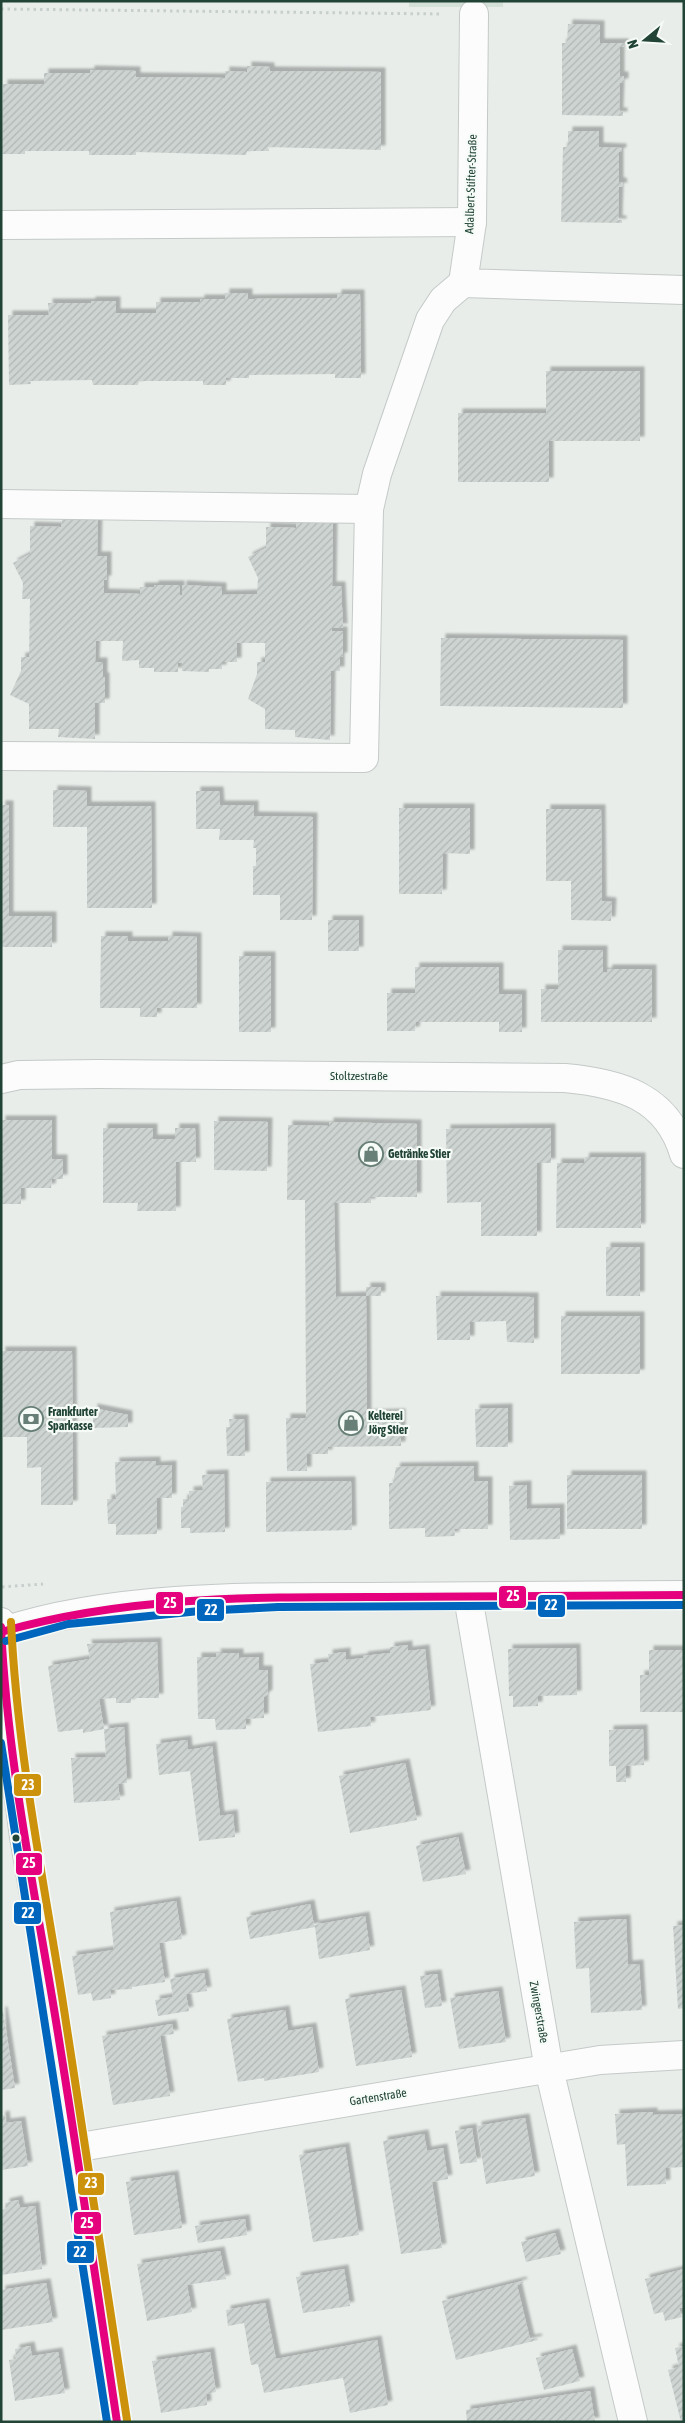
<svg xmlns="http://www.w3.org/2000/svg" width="685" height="2423" font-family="'Asap Condensed',sans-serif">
<defs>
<pattern id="building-hatch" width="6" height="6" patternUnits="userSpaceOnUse" patternTransform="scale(1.25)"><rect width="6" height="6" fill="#ced4d1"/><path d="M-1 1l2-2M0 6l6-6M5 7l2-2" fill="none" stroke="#b1b7b4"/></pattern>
<filter id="shadow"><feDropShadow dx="4.5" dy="-4.5" stdDeviation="1" flood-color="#0004"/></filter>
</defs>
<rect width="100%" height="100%" fill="#e8edea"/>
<rect fill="#d5e0d9" x="409" y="1" width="94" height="6"/>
<g fill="url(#building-hatch)" filter="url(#shadow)">
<path d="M568,24L600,25V43H624V47H620V76H624V83H620L619,112H623V116L562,115V43H567Z"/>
<path d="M247,66L270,67V71L381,72V150L268,147L269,151H247L246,155L136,152V155H89V151H25V154H2L3,84H44V73H90V70L136,71V77L225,78V71L247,72Z"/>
<path d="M568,131H599V147L622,148V152H619V182H622L623,187H619L618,220H622V223L561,222L563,147H568Z"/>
<path d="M225,293H248V299L337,298V294H360L361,378H335V374L249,375V378H226V385H203V381H139L138,385H93L92,380L30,381L31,384L9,385L8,315H49L48,303H91V301H116V313H156V302H200V299H225Z"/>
<path d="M546,371H640V441H549V482H458V413H546Z"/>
<path d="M76,517H98L97,556H107V580H104V593L140,594V587H154V585H180V595H182V585L222,587V595L257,594L258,578L248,557L266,548V527L296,528V520L333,521L332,586H341L343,628H331L332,631H343V657H340V671H331L330,740L295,737V730L265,729V709L248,699L257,674V662H265V643H237V662H222V669H209V672L182,671V663H178V672H154V668H139V660L122,661L123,641H96L95,662H103V677H105V703H95V739L58,737L59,729H29V704L10,695L21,671V657H29L30,599H22L23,583L13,563L30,554V526L61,527L62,519L76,520Z"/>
<path d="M441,638L623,640V708L440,706Z"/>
<path d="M53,790L87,791V806H151L152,908H87V827H53Z"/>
<path d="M196,791H219L220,805H254V816L313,817L312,920H280V895H253V866H256V848H253L254,840H219L220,829H196Z"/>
<path d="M1,805H9V916H52V947H1Z"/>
<path d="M399,808H470V854L443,853L442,894H399Z"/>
<path d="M546,809H601L602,901L612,902L611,921L571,920V881H546Z"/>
<rect x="328" y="920" width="31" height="31"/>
<path d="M101,936H128V941H168V936L197,937V1008H157V1017H140V1008H100Z"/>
<path d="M558,950H603V972L607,973L608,969H652V1022H541V989H558Z"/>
<rect x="239" y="956" width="32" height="76"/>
<path d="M415,967H499V994H522V1032H499V1022H416L415,1031H387V993H415Z"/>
<path d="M1,1120H52V1159H63V1179H52L51,1188H21V1204H1Z"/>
<path d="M214,1121L268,1122L267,1171L214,1170Z"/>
<path d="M329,1122L417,1124V1197H371V1203H334L336,1297L366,1296L367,1414L401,1413V1446L328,1447V1454H307V1471H287L286,1418H306L305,1200H287L288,1125L329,1126Z"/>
<path d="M103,1128H153V1139H175V1128H195L196,1162H176V1211H137L138,1203H103Z"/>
<path d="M551,1128V1163H537V1236H481V1202L447,1203L446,1129Z"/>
<path d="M585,1157H641V1228H556L557,1163H584Z"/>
<rect x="606" y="1247" width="34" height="49"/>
<rect x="366" y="1287" width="15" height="9"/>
<path d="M436,1296L534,1297V1343L507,1342L506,1321L470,1322V1340H437Z"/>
<rect x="561" y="1316" width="79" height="58"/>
<path d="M1,1351H72L73,1505H41V1467L27,1468V1437H3Z"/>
<path d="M93,1408L128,1415V1427L93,1428Z"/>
<path d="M508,1408V1447H476L475,1409Z"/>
<path d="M229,1419H244L245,1456H227L226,1427H230Z"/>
<path d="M156,1461V1466L172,1465V1498H157V1534L116,1535V1524H108L107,1499H116L115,1462Z"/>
<path d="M474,1466V1481H488V1529H454L455,1536L425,1537V1528L389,1529V1483H393L396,1467Z"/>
<path d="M224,1474L225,1532L190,1533V1528H181V1507H183V1499H190L189,1491L203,1490L202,1475Z"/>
<rect x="567" y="1475" width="75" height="54"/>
<path d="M351,1481L352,1530L266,1532V1482Z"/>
<path d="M527,1485V1509L560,1508V1539L510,1540L509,1486Z"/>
<path d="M157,1642L159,1698H131V1703H116V1698L99,1699L104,1729L124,1727L127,1783L118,1784L120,1800L74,1803L71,1758L106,1757L104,1729L83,1733V1729L58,1732L48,1666L90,1659L87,1644Z"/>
<path d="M408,1645V1651L425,1649L431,1710L370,1717L371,1726L318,1732L310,1664L329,1662L328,1654L346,1652V1660L364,1658L363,1656L390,1653V1647Z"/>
<path d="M576,1648L577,1695L538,1696V1706L513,1707V1696H509L508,1649Z"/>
<path d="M649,1650H684V1712H640V1675H649Z"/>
<path d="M216,1653H239V1658L259,1657V1670H268V1694L264,1697V1718L246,1719V1729L216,1730L215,1719H198L197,1657H217Z"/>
<path d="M643,1729L644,1765L626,1766V1782H616V1766H609V1730Z"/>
<path d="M187,1740L188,1750L212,1746L220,1816L233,1814L235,1837L199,1841L190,1771L159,1775L156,1744Z"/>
<path d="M405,1763L417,1820L350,1833L339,1776Z"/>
<path d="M458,1837L466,1874L423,1882L416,1846Z"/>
<path d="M176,1901L182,1939L159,1943L165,1982L132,1987V1989L110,1990L111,1998L93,2001L91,1993L78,1995L72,1956L114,1950L110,1912Z"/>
<path d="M310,1904L314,1925L365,1916L370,1950L319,1959L315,1927L250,1939L246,1917Z"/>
<path d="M626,1919L628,1965L639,1964L642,2010L591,2013L589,1968L576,1969L574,1922Z"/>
<path d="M684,1925V2008L678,2009L673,1926Z"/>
<path d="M204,1973L207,1991L186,1994L189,2011L158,2016L155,2000L173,1997L170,1979Z"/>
<path d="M437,1974L442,2006L425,2008L420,1976Z"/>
<path d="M401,1990L412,2057L356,2066L345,1999Z"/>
<path d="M498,1991L506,2042L459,2049L450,1998Z"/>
<path d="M285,2010L288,2031L312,2027L319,2072L264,2081V2078L238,2082L227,2019Z"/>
<path d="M1,2011H3L15,2088L1,2090Z"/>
<path d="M172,2024L174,2034L160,2036L170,2096L113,2105L102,2036Z"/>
<path d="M653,2112V2115L684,2114V2167L665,2168L666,2184L627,2186L625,2144L617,2145L615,2114Z"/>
<path d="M5,2115L6,2123L21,2121L28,2166L1,2170V2116Z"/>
<path d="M525,2118L535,2176L486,2184L477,2126Z"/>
<path d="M472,2128L477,2162L460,2164L455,2131Z"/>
<path d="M424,2134L427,2151L443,2148L448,2179L432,2182L442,2248L401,2254L383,2141Z"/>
<path d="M345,2147L359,2235L313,2242L299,2155Z"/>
<path d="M174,2175L182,2228L134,2235L126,2182Z"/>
<path d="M18,2200L20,2208L35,2206L42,2269L1,2275V2210L6,2209L5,2203Z"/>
<path d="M245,2219L247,2235L198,2243L195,2226Z"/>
<path d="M555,2233L561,2254L526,2262L521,2242Z"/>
<path d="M220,2251L226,2279L187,2285L192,2312L147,2321L137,2264Z"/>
<path d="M344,2269L350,2306L303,2313L296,2277Z"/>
<path d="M684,2269V2307L679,2308L682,2317L665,2321L663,2312L654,2314L645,2279Z"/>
<path d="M522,2281L523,2283L517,2285L530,2339L537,2338L538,2340L456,2360L442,2301Z"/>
<path d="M46,2283L53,2322L1,2330V2290Z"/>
<path d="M265,2303L276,2359L377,2340L388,2405L350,2413L343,2378L264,2393L258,2364L251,2365L244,2323L228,2326L226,2310Z"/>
<path d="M30,2346L32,2356L58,2352L65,2393L15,2401L9,2360L16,2359L15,2349Z"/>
<path d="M684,2346V2422H681L668,2370L679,2367L675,2348Z"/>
<path d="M572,2349L580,2381L544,2390L536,2358Z"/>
<path d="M210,2352L216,2392L206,2394L207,2405L161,2413L152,2361Z"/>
<path d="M590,2391L595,2422H467L466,2410Z"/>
</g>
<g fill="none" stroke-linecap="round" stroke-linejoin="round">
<defs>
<g id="minor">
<path d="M474,14L472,222L463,283L684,290"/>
<path d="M1,225L472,222"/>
<path d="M1,504L369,509"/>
<path d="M1,756L364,758L369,509L377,474L430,320L443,300L463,283"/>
<path d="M1,1079L19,1075L98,1074L565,1078C619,1083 667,1096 684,1154"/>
<path d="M468,1597L549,2069L633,2422"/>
<path d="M1,1622L4,1685L24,1837L53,2003L117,2422"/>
<path d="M1,1632C112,1595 249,1597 366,1597C472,1597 578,1596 684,1595"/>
<path d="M74,2148L600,2060L684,2055"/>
</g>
</defs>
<use href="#minor" stroke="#c4cac7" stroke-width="30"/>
<g stroke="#c6cfcb" stroke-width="3" stroke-dasharray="2.5 4" stroke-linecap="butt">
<path d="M1,9L441,14"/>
<path d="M2,1587L43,1584"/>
</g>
<use href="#minor" stroke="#fcfcfc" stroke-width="28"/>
<defs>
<g id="bus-1">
<path d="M1,1627C7,1754 32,1878 53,2003C76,2142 96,2282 117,2422"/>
<path d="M1,1632C128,1596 254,1597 384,1597C484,1597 584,1596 684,1595"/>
</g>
<g id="bus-2">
<path d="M6,1641L68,1624L200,1611L278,1607L684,1605"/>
<path d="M1,1743L107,2422"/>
</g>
<path id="bus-3" d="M11,1622C17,1750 43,1876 63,2003C85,2142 106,2281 127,2420"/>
</defs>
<use href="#bus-1" stroke="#f6fbf8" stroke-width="11"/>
<use href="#bus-2" stroke="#f6fbf8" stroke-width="11"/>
<use href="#bus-3" stroke="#f6fbf8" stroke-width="11"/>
<use href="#bus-1" stroke="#e5007d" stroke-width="8"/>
<use href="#bus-2" stroke="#0065bd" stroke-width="8"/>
<use href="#bus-3" stroke="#cc920b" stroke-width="8"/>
</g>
<defs>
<symbol id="shop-ring" viewBox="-11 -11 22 22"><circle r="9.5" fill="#f6fbf8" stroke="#677f76" stroke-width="1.5"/><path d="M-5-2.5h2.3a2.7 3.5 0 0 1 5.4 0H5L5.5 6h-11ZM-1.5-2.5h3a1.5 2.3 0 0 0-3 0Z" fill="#677f76"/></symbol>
<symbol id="bank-ring" viewBox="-11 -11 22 22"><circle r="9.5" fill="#f6fbf8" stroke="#677f76" stroke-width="1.5"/><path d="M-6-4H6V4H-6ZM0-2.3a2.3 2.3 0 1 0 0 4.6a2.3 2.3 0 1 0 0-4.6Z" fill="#677f76"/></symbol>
</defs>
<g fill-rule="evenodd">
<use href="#shop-ring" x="357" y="1140" width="28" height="28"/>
<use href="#bank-ring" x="17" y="1405" width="28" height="28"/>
<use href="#shop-ring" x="337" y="1409" width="28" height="28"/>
</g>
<circle fill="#214437" stroke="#f6fbf8" stroke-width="2" cx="16" cy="1838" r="4.5"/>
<g text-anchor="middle" stroke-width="4.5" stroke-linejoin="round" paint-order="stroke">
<g font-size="12" fill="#214437" stroke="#f6fbf8">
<text transform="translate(471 184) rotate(-88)" y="4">Adalbert-Stifter-Straße</text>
<text x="359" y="1080">Stoltzestraße</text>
<text transform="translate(539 2012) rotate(80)" y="4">Zwingerstraße</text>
<text transform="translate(378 2097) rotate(-9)" y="4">Gartenstraße</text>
</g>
<g font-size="12" font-weight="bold" fill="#214437" stroke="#f6fbf8" text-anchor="start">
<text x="388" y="1158">Getränke Stier</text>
<text x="48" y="1416">Frankfurter<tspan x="48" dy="14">Sparkasse</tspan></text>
<text x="368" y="1420">Kelterei<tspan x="368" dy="14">Jörg Stier</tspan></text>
</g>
</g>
<g stroke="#f6fbf8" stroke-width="2">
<rect x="498" y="1585" width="29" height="24" rx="5" fill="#e5007d"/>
<rect x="155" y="1591" width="29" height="24" rx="5" fill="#e5007d"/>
<rect x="537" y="1594" width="29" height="24" rx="5" fill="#0065bd"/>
<rect x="196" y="1598" width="29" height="24" rx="5" fill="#0065bd"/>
<rect x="13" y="1773" width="29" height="24" rx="5" fill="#cc920b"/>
<rect x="15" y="1852" width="28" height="24" rx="5" fill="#e5007d"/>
<rect x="13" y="1901" width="29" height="24" rx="5" fill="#0065bd"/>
<rect x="77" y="2172" width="28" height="24" rx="5" fill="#cc920b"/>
<rect x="73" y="2211" width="29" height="24" rx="5" fill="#e5007d"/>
<rect x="66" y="2240" width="29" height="24" rx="5" fill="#0065bd"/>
</g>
<g font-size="14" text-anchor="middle" font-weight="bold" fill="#fff">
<text x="513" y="1601">25</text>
<text x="170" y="1608">25</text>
<text x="551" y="1610">22</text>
<text x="211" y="1615">22</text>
<text x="28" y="1790">23</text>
<text x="29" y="1868">25</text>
<text x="28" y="1918">22</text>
<text x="91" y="2188">23</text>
<text x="87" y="2228">25</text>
<text x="80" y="2257">22</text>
</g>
<rect width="685" height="2423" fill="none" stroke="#214437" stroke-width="5"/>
<g transform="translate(645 40) rotate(252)" stroke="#f6fbf8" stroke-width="4" paint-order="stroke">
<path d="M0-4L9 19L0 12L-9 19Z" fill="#214437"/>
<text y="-8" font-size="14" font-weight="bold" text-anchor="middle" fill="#214437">N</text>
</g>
</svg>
